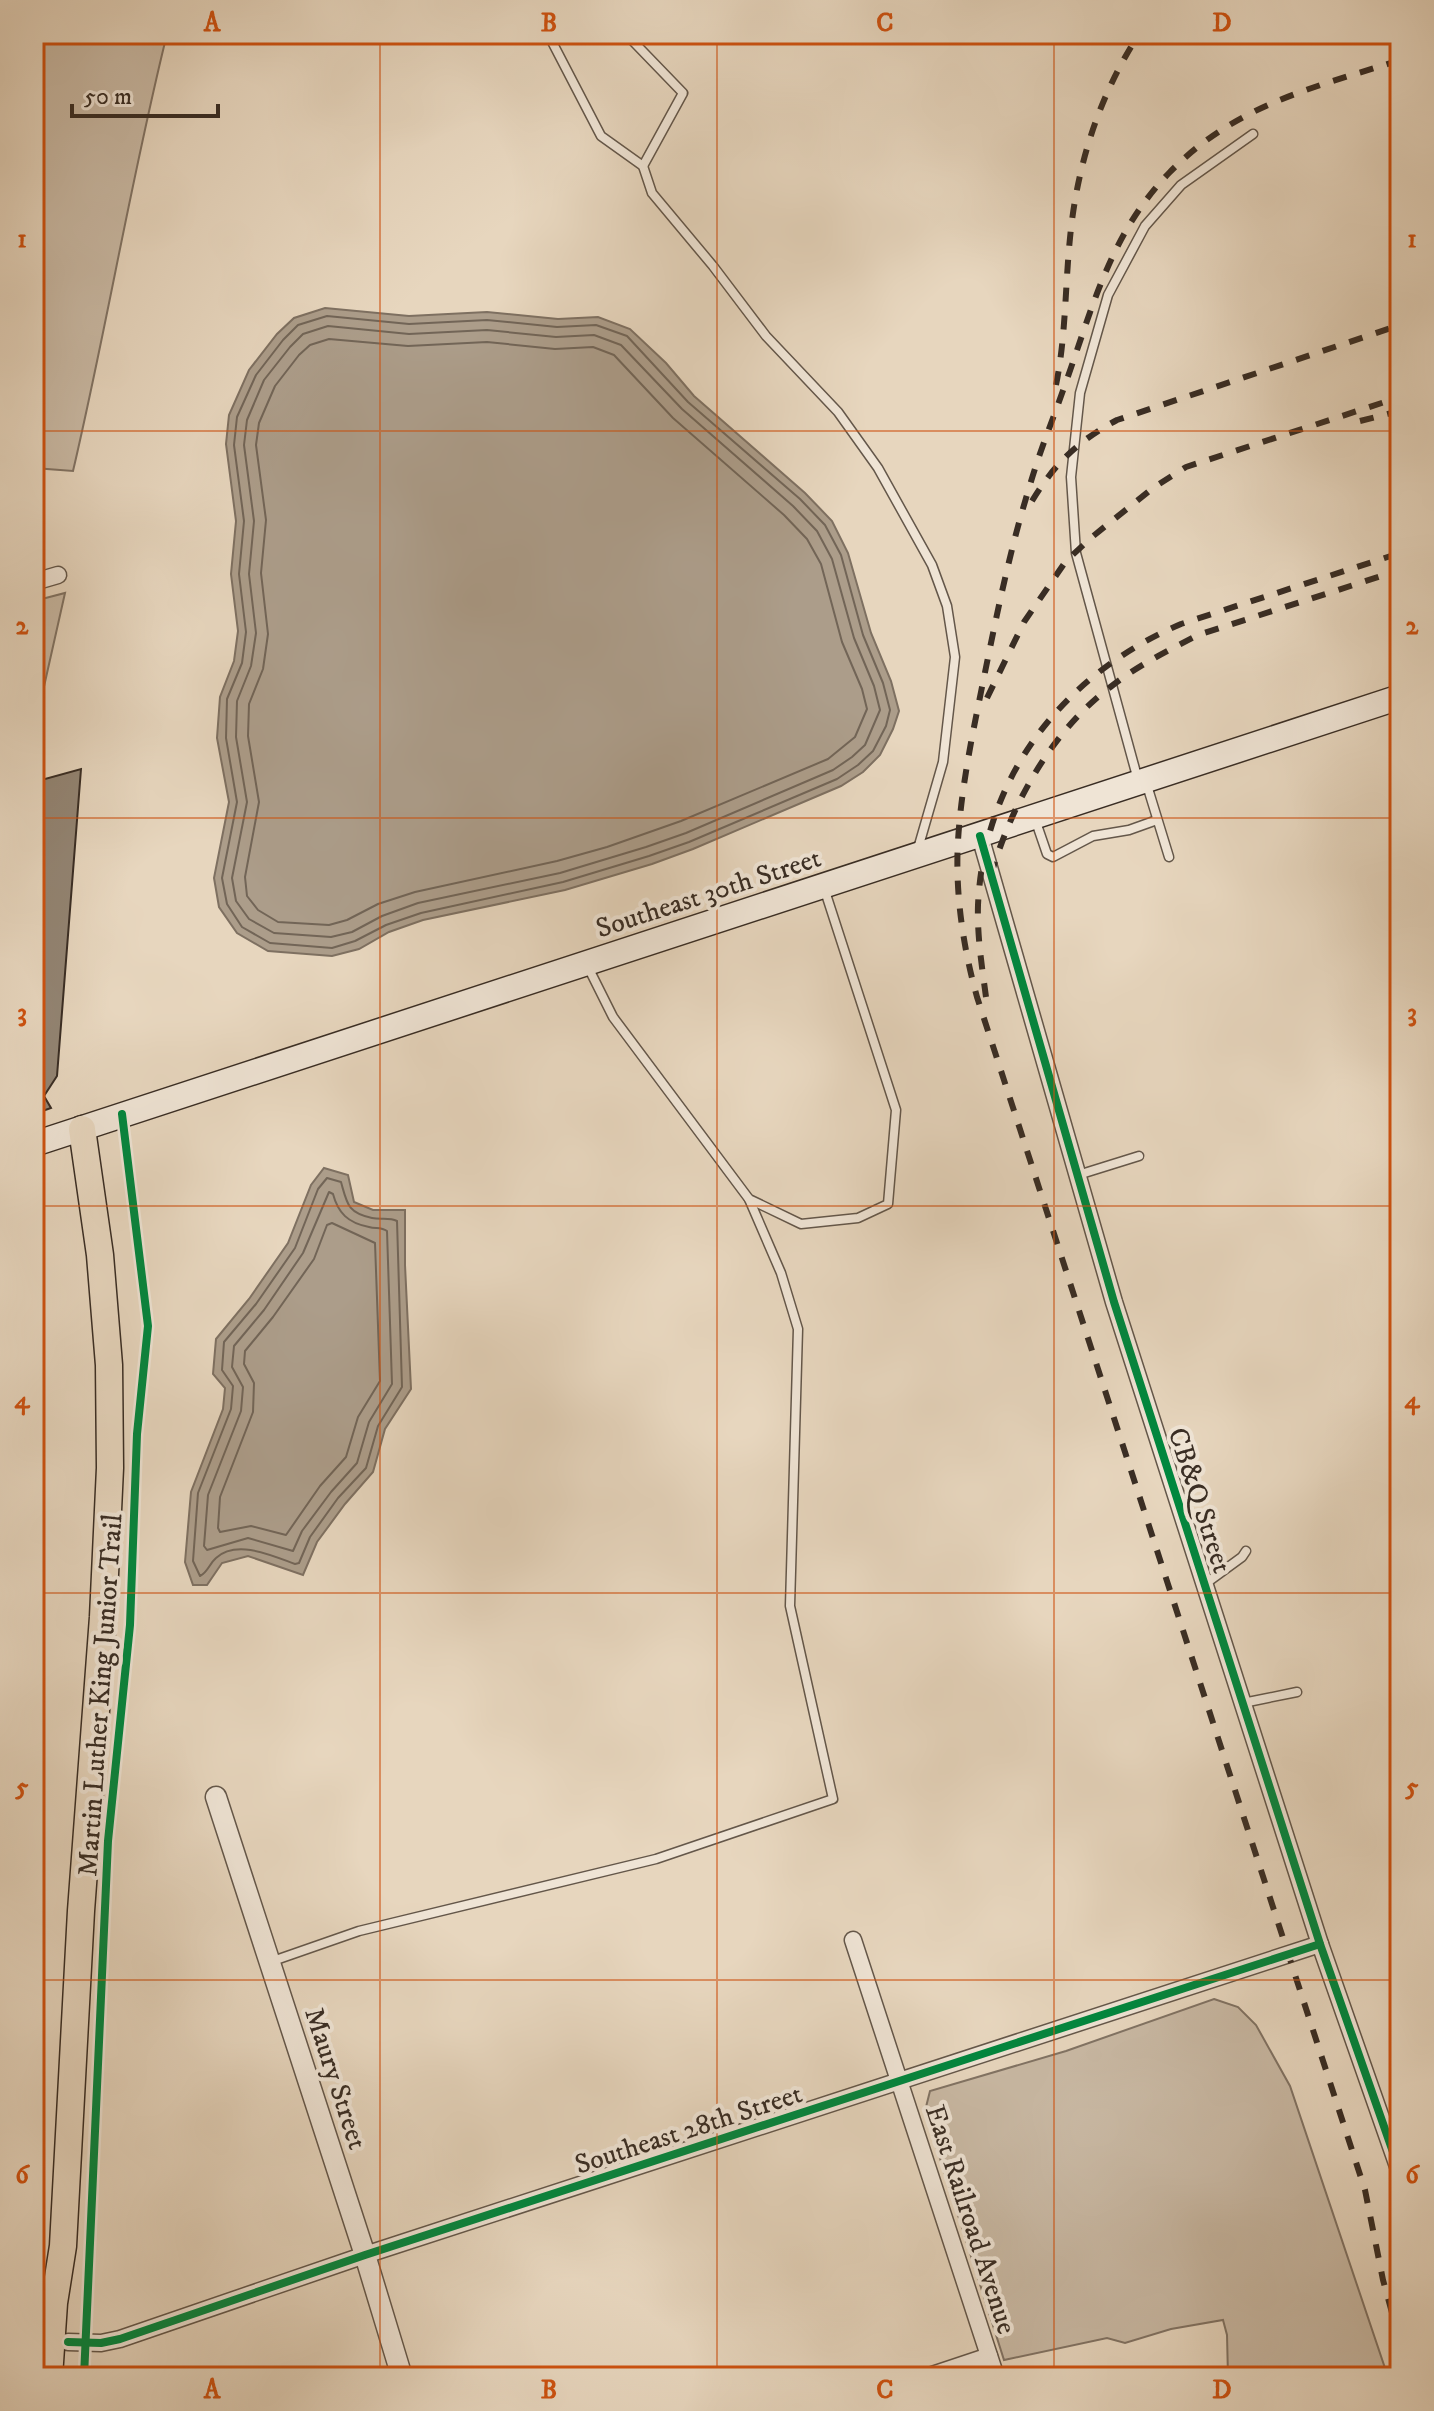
<svg xmlns="http://www.w3.org/2000/svg" width="1434" height="2411" font-family="'IM FELL DW Pica',serif">
<rect width="100%" height="100%" fill="#e7d6be"/>
<filter id="stains"><feTurbulence type="fractalNoise" baseFrequency=".0025" numOctaves="4"/><feColorMatrix values="0 0 0 0 .2 0 0 0 0 .09 0 0 0 0 .02 0 0 0 .5 -.17"/></filter>
<radialGradient id="worn" r=".72"><stop offset=".6" stop-color="#630" stop-opacity="0"/><stop offset="1" stop-color="#630" stop-opacity=".3"/></radialGradient>
<g fill="#c9b9a4" stroke="#817364" stroke-width="2">
<path d="M34,34H167C131,179 107,326 73,471L34,468Z"/>
<path d="M65,593L43,691L34,694V601Z"/>
<path d="M1214,1999L1238,2007L1256,2025L1290,2086L1388,2377H1228L1227,2335L1223,2320L1171,2329L1125,2343L1107,2338L1004,2360L925,2111L930,2091L1066,2051Z"/>
</g>
<g fill="#ac9d8a" stroke="#7e7061" stroke-width="2">
<path d="M325,308L409,316L487,312L558,319L598,317L630,329L666,363L694,396L805,493L832,521L848,553L871,633L891,681L899,711L893,729L880,755L863,772L841,786L693,849L652,864L565,890L423,920L389,932L359,949L332,956L268,951L237,933L219,907L214,878L229,802L217,738L220,697L234,661L238,631L231,574L236,521L226,444L229,415L249,370L277,334L294,318Z"/>
<path d="M324,1168L348,1175L354,1202L373,1210H405V1265L411,1389L385,1429L373,1472L345,1504L317,1542L303,1575L248,1556L222,1563L207,1585H193L185,1562L191,1492L223,1409L225,1388L213,1374L216,1339L249,1299L288,1243L311,1185Z"/>
</g>
<g fill="none" stroke-linecap="round" stroke-linejoin="round">
<g stroke="#726557" stroke-width="2">
<path d="M327,316L409,324L487,320L557,327L596,325L627,336L688,402L800,499L825,525L841,555L863,635L883,683L890,710L886,726L873,751L858,765L837,779L689,842L649,856L563,882L421,913L386,925L355,941L332,948L270,943L242,927L227,904L222,878L237,802L226,738L227,699L242,663L246,632L239,574L244,521L234,445L237,417L256,375L283,340L298,325Z"/>
<path d="M328,326L409,334L487,330L556,337L594,335L621,345L682,409L793,506L817,531L832,559L854,638L874,686L880,710L865,745L852,757L833,770L686,833L646,847L560,873L418,903L382,916L352,932L331,937L274,933L249,919L236,901L232,878L247,802L236,737L237,701L251,666L256,633L249,574L254,521L244,445L247,420L264,380L290,347L303,334Z"/>
<path d="M329,339L408,346L487,342L555,349L593,347L614,355L673,418L784,515L807,539L821,564L842,642L862,689L867,709L855,737L828,759L681,821L607,847L557,861L415,892L378,904L347,920L329,925L278,922L258,910L247,896L245,877L259,802L248,736L249,704L263,669L268,634L261,573L266,520L256,445L259,423L275,386L299,355L310,345Z"/>
<path d="M327,1178L341,1182C347,1203 347,1213 372,1218C381,1220 389,1217 397,1221L402,1387L378,1426L366,1468L338,1498L310,1537L299,1563L295,1564C273,1556 237,1539 216,1558C209,1564 208,1572 200,1576L193,1561L198,1493L231,1409L233,1386L222,1370L224,1342L256,1304L295,1248L318,1189Z"/>
<path d="M329,1192L333,1194C338,1213 348,1223 369,1227C376,1229 381,1227 387,1231L392,1384L369,1422L357,1463L331,1492L302,1531L293,1551L248,1538L207,1550L204,1546L208,1495L241,1411L243,1387L232,1367L234,1346L264,1310L303,1253Z"/>
<path d="M332,1223L375,1243L380,1381L358,1417L346,1457L320,1486L286,1535L251,1526L220,1532L218,1528L220,1497L253,1412L254,1383L244,1364L245,1351L273,1317L314,1259L327,1225Z"/>
</g>
</g>
<path fill="#938574" stroke="#392d24" stroke-width="2" d="M81,769L57,1076L44,1096L51,1108L34,1114V782Z"/>
<g fill="none" stroke-linecap="round" stroke-linejoin="round">
<defs>
<g id="service">
<path d="M548,34L601,136L643,166L652,193L713,266L766,336L838,412L878,468L932,565L947,606L955,657L943,762L917,852"/>
<path d="M626,34L683,93L643,166"/>
<path d="M1138,780L1076,553L1071,477L1080,393L1108,295L1145,226L1181,185L1253,134"/>
<path d="M1146,782L1169,857"/>
<path d="M1035,819L1047,854L1053,857L1093,836L1129,830L1157,820"/>
<path d="M588,967L613,1017L749,1199L801,1224L858,1218L888,1204L896,1110L824,888"/>
<path d="M1078,1175L1139,1156"/>
<path d="M1205,1584L1242,1557L1246,1551"/>
<path d="M1243,1703L1297,1692"/>
<path d="M270,1962L359,1931L656,1859L833,1799L790,1606L798,1329L781,1273L749,1199"/>
</g>
<g id="minor">
<path d="M34,582L58,575"/>
<path d="M980,836L1114,1302L1320,1944L1400,2172"/>
<path d="M853,1940L996,2377"/>
<path d="M68,2342L101,2343L120,2339L365,2255L1320,1944"/>
<path d="M926,2377L989,2356"/>
</g>
<path id="tertiary" d="M216,1797L365,2255L402,2377"/>
<path id="secondary" d="M34,1144L1400,697"/>
<path id="primary" d="M49,2377L54,2303L63,2246L81,1911L103,1617L110,1468L109,1365L100,1255L82,1129"/>
</defs>
<use href="#service" stroke="#64574a" stroke-width="11"/>
<use href="#minor" stroke="#64574a" stroke-width="19"/>
<use href="#tertiary" stroke="#64574a" stroke-width="23"/>
<use href="#secondary" stroke="#392d24" stroke-width="27"/>
<use href="#primary" stroke="#392d24" stroke-width="29"/>
<use href="#service" stroke="#efe4d5" stroke-width="8"/>
<use href="#minor" stroke="#efe4d5" stroke-width="16"/>
<use href="#tertiary" stroke="#efe4d5" stroke-width="20"/>
<use href="#secondary" stroke="#efe4d5" stroke-width="24"/>
<use href="#primary" stroke="#e7d6be" stroke-width="26"/>
<g stroke="#392d24" stroke-width="6" stroke-dasharray="14 14" stroke-linecap="butt">
<path d="M1400,60C1313,88 1236,104 1169,173C1111,233 1093,306 1066,382C1054,417 1040,450 1030,485C1009,552 995,623 981,692C971,741 961,791 958,841C955,893 963,947 977,997L1365,2190L1383,2280L1400,2342"/>
<path d="M1056,385C1066,336 1065,287 1070,238C1077,165 1099,96 1139,34"/>
<path d="M1360,421L1400,411"/>
<path d="M1032,501C1055,463 1078,441 1117,420L1400,325"/>
<path d="M987,698L1024,622L1066,561L1092,537L1153,488L1186,467L1400,397"/>
<path d="M991,875C1012,803 1052,730 1113,685C1139,665 1169,650 1198,635L1400,570"/>
<path d="M986,997C982,967 977,936 978,905C984,775 1064,674 1181,624L1400,553"/>
</g>
<defs>
<g id="cycleway">
<path d="M980,836L1114,1302L1320,1944L1400,2172"/>
<path d="M68,2342L101,2343L120,2339L365,2255L1320,1944"/>
<path d="M84,2377L108,1841L130,1625L137,1434L148,1326L122,1114"/>
</g>
</defs>
<use href="#cycleway" stroke="#efe4d5" stroke-width="13"/>
<use href="#cycleway" stroke="#00873e" stroke-width="8"/>
</g>
<path fill="none" stroke="#ce5210" stroke-width="2" stroke-opacity="0.55" d="M380,34V2377M717,34V2377M1054,34V2377M34,431H1400M34,818H1400M34,1206H1400M34,1593H1400M34,1980H1400"/>
<g text-anchor="middle" stroke-width="8" stroke-linejoin="round" paint-order="stroke">
<g font-size="28" fill="#392d24" stroke="#efe4d5">
<text transform="translate(708 892) rotate(-18)" y="10">Southeast 30th Street</text>
<text transform="translate(1201 1500) rotate(72)" y="10">CB&amp;Q Street</text>
<text transform="translate(99 1695) rotate(-86)" y="10">Martin Luther King Junior Trail</text>
<text transform="translate(337 2078) rotate(72)" y="10">Maury Street</text>
<text transform="translate(688 2128) rotate(-18)" y="10">Southeast 28th Street</text>
<text transform="translate(972 2219) rotate(72)" y="10">East Railroad Avenue</text>
</g>
</g>
<rect width="1434" height="2411" fill="none" stroke="#e7d6be" stroke-width="88"/>
<path d="M72 104v12h146v-12" fill="none" stroke="#392d24" stroke-width="4"/>
<text x="84" y="104" font-size="24" fill="#392d24" stroke="#efe4d5" stroke-width="6" paint-order="stroke">50 m</text>
<rect x="44" y="44" width="1346" height="2323" fill="none" stroke="#ce5210" stroke-width="3"/>
<g font-size="26" text-anchor="middle" font-weight="bold" fill="#ce5210">
<text x="212" y="31">A</text>
<text x="549" y="31">B</text>
<text x="885" y="31">C</text>
<text x="1222" y="31">D</text>
<text x="22" y="247">1</text>
<text x="1412" y="247">1</text>
<text x="22" y="634">2</text>
<text x="1412" y="634">2</text>
<text x="22" y="1021">3</text>
<text x="1412" y="1021">3</text>
<text x="22" y="1408">4</text>
<text x="1412" y="1408">4</text>
<text x="22" y="1795">5</text>
<text x="1412" y="1795">5</text>
<text x="22" y="2183">6</text>
<text x="1412" y="2183">6</text>
<text x="212" y="2398">A</text>
<text x="549" y="2398">B</text>
<text x="885" y="2398">C</text>
<text x="1222" y="2398">D</text>
</g>
<rect width="100%" height="100%" filter="url(#stains)"/>
<rect width="100%" height="100%" fill="url(#worn)"/>
</svg>
